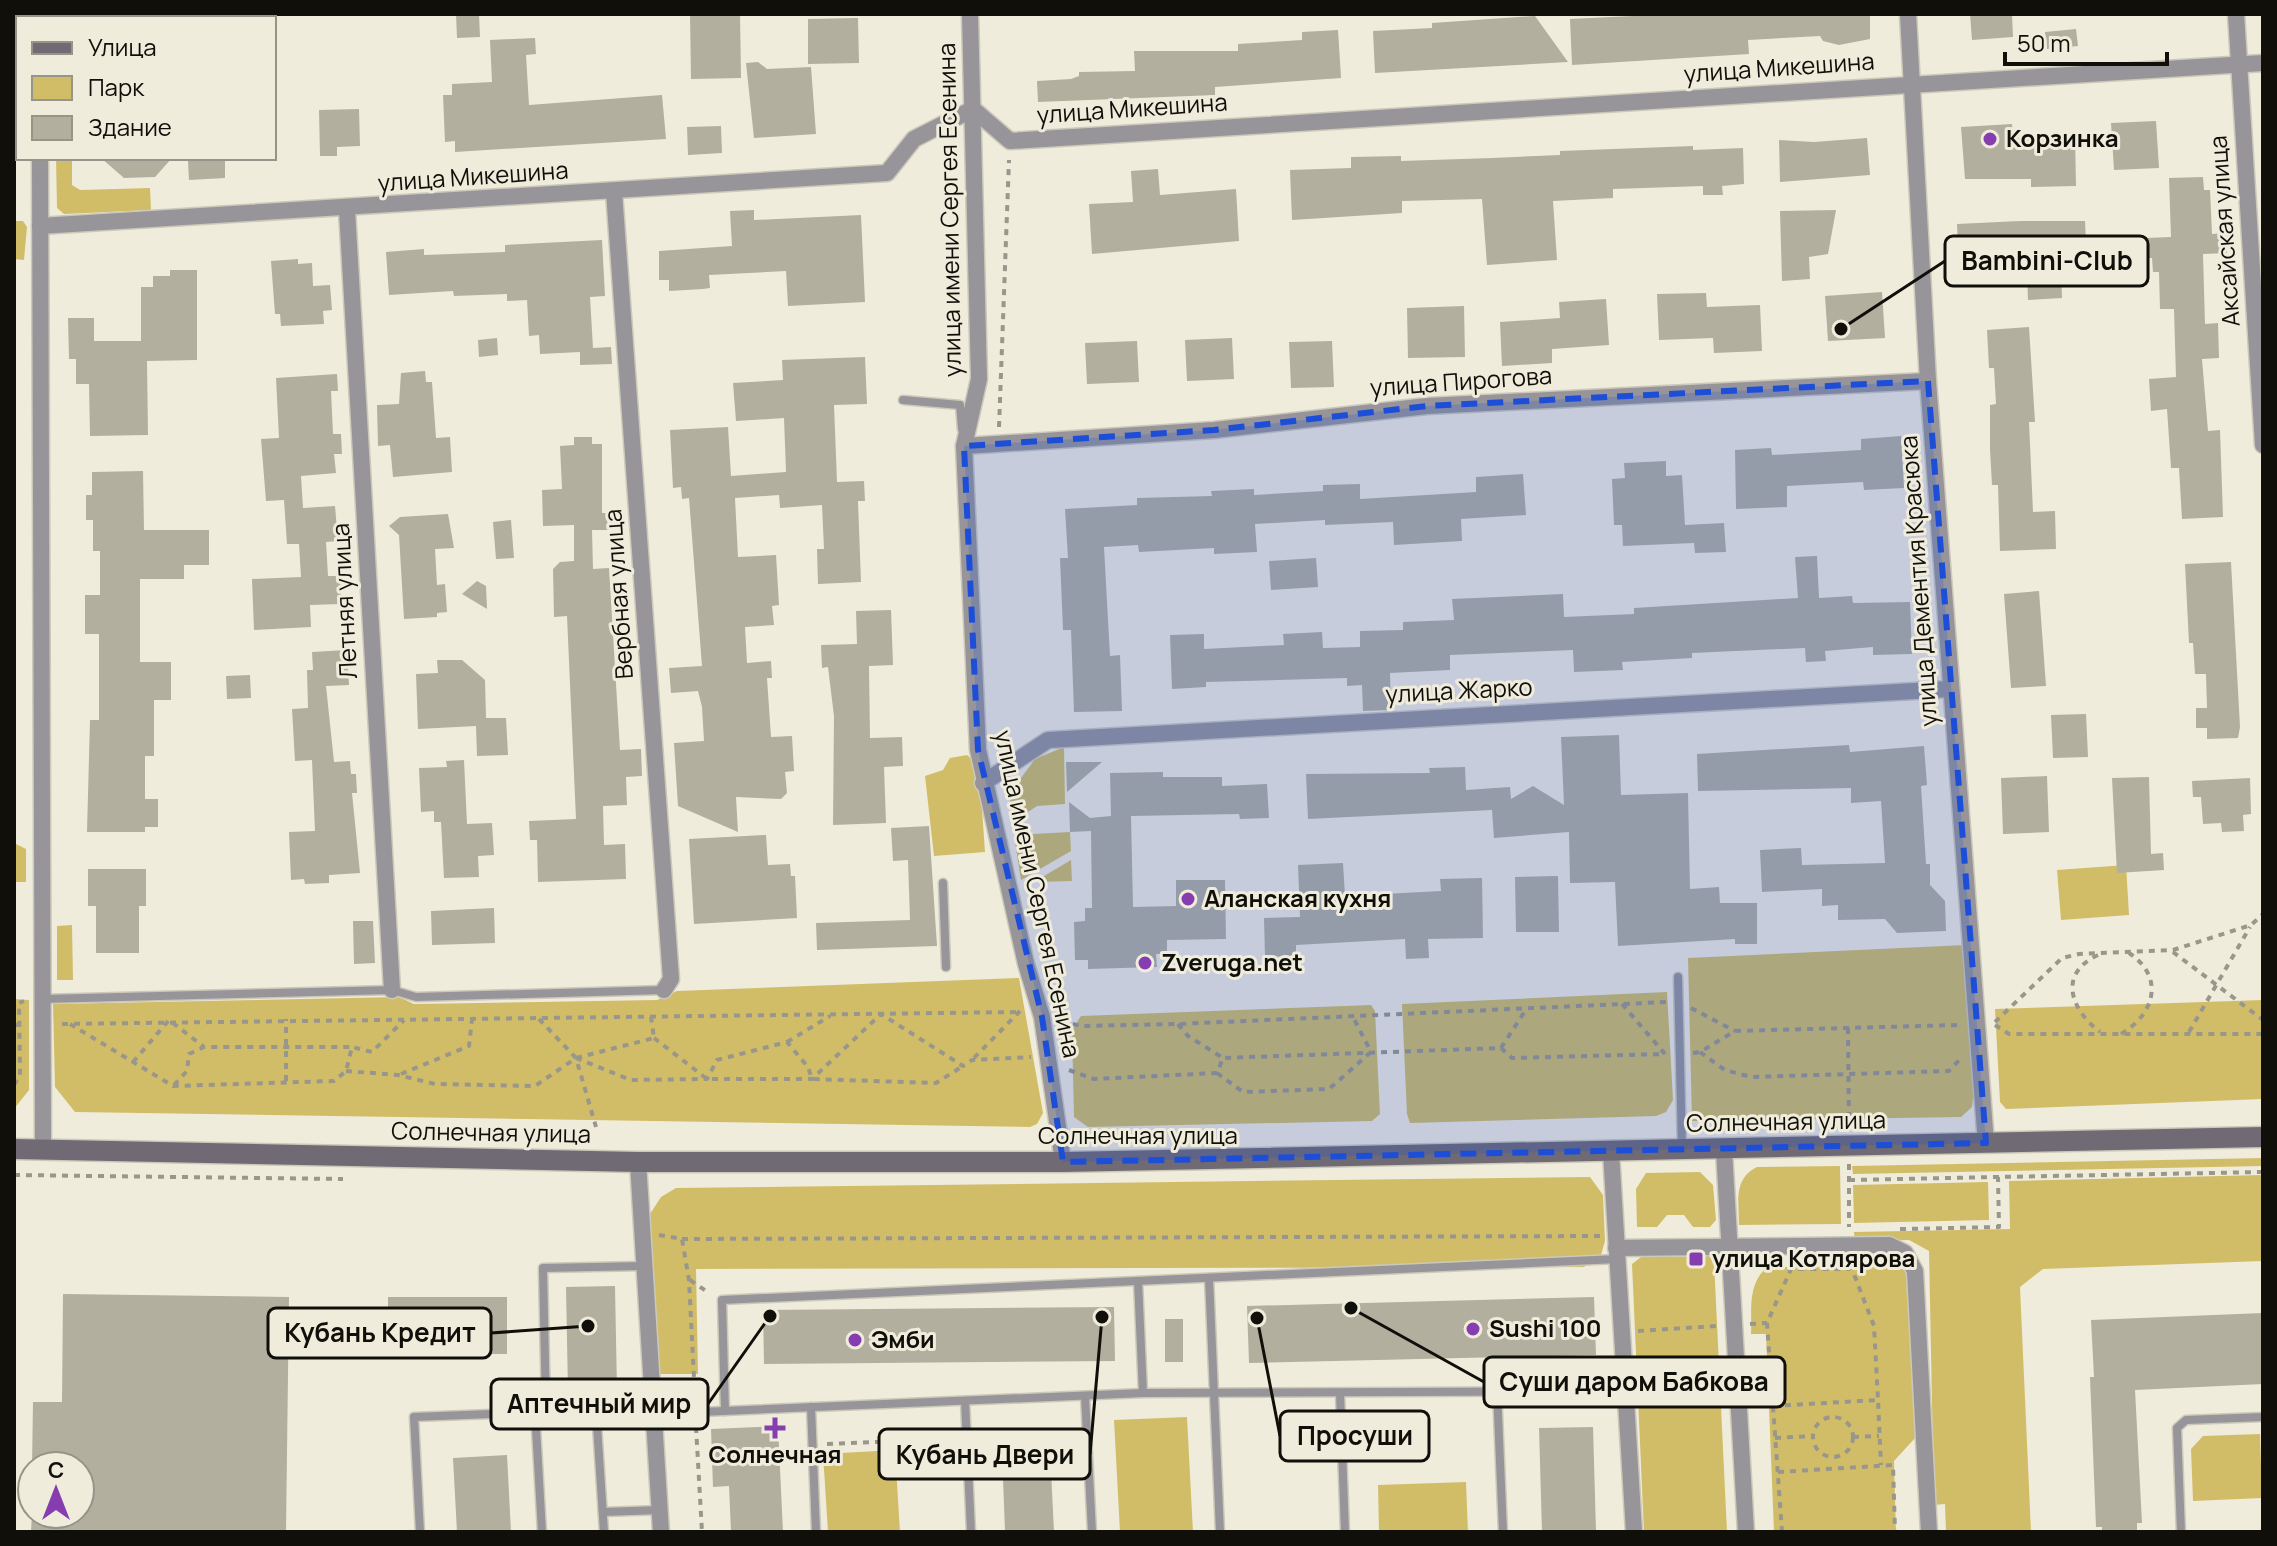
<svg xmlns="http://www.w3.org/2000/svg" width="2277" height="1546" font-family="Manrope,sans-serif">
<rect width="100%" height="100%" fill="#f0ecdc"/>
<g fill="#d1bd68">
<path d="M56,158H72V185L80,190L150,188L151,210L64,214L57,208Z"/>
<path d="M14,221H23L27,227L24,260L14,259Z"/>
<path d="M1064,747L1065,804L1037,806L1019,818L1011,811L1010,793L1035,759Z"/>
<path d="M967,755L979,766L985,852L934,856L925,776L943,770L950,758Z"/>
<path d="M1070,832L1071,851L1021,880L1014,835Z"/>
<path d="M14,843L26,849V882H14Z"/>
<path d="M1071,860L1072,881L1034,882Z"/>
<path d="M2126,865L2129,915L2061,920L2057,870Z"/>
<path d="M72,925L73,980H57V926Z"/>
<path d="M1965,945L1974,1090L1972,1107L1961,1117L1692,1121L1688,958Z"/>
<path d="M1019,978L1043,1113L1037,1124L1030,1127L75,1112L55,1087L53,1004L399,997L414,1004L657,1000L677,991Z"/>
<path d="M1667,992L1673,1100L1666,1112L1656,1116L1410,1123L1407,1114L1402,1004Z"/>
<path d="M14,999L29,1000V1090L14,1109Z"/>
<path d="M2263,1000V1099L2006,1109L2000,1102L1995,1009Z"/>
<path d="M1371,1005L1375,1011L1380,1114L1372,1121L1088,1127L1074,1117L1072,1030L1081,1016Z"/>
<path d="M2263,1158V1166L1853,1174L1852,1166Z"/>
<path d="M1840,1166L1841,1224L1739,1225C1739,1202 1733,1179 1757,1167Z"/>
<path d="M1700,1172L1713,1185L1716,1220L1710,1227H1693L1684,1215H1667L1657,1227H1637L1636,1189L1646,1173Z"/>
<path d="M2263,1175V1261L2043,1269L2020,1287L2031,1532H1946L1945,1504L1934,1505L1929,1251L1909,1240L1855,1241L1854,1232L2010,1229L2009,1181Z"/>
<path d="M1590,1177L1603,1195L1605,1241L1601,1255L1584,1267L696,1269L698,1374H660L650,1214L661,1197L676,1188Z"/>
<path d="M1988,1182L1989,1220L1854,1223L1853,1185Z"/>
<path d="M1709,1256L1714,1261L1727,1532H1644L1632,1264L1641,1257Z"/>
<path d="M1898,1266L1911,1274L1916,1437L1894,1461L1896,1532H1774L1766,1334H1751C1752,1309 1747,1285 1767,1267Z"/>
<path d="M1187,1417L1193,1532H1120L1114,1420Z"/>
<path d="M2260,1434L2262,1498L2193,1501L2191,1449L2203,1436Z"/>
<path d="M895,1450L900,1532H828L823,1454Z"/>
<path d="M1466,1482L1468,1532H1379L1378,1485Z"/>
</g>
<g fill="#b2af9f">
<path d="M456,14H479L480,37L457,38Z"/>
<path d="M690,14H740L741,78L691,79Z"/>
<path d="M1674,14H1870V39L1839,45L1823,41L1820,36L1748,40L1749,54L1572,65L1570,19Z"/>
<path d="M1970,14H2012L2013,37L1972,40Z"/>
<path d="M1535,16L1568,62L1375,73L1373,31L1432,28V23Z"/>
<path d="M858,18L859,63L808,64V19Z"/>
<path d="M2076,29L2078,46L2047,49L2045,32Z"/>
<path d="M1338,30L1341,78L1215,87V95L1038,102L1037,81L1071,79L1079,76V72L1135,71L1134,51H1238V44L1302,40V32Z"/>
<path d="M535,38L536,54L526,55L529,105L662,95L666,139L455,152V141L445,142L443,95H452V84L492,82L490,40Z"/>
<path d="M758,62L767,69L811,67L816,134L754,138L746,63Z"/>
<path d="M359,109L360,146L337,147V156H320L319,110Z"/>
<path d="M2156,121L2159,168L2114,170L2111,123Z"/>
<path d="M2012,124L2013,138L2075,136L2076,186L2031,187V179H1965L1961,127Z"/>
<path d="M721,126L722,153L688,155L687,127Z"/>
<path d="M1867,138L1870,175L1780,182L1779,140L1814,142Z"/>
<path d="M1693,146V150L1743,148L1744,184L1722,186L1723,195H1703V186L1613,189V198L1553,201L1557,260L1487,265L1482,199L1402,201V213L1292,220L1290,170L1351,168V157L1401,156V161L1492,158L1560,155V151Z"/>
<path d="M101,158H172L155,177L124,178Z"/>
<path d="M225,160V178L189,180L188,161Z"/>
<path d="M1158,169L1160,195L1236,189L1239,241L1092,254L1089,204L1133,202L1131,171Z"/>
<path d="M2203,177L2204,190H2210L2212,234L2226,233L2227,253L2203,254L2205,324L2218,323L2219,358L2202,359L2208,431L2220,430L2223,517L2182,519L2179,468H2171L2167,409L2151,411L2149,379L2176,377L2174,309H2160L2159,272H2153L2152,258L2096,260L2095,240L2171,237L2169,178Z"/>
<path d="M754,210V220L861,215L865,302L788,306L786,271L709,275L710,288L703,289L669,291V280H659V251L732,246L730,211Z"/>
<path d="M1836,210L1828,254L1809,257L1810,279L1782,281L1780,211Z"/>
<path d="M2020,221H2085L2086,243L2060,244L2062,298L2028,300L2026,244L1958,248L1957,224Z"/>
<path d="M602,240L605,296L590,297L593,348L611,347L612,364L580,365V352L540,354L539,335L529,336L527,300L507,301V294L454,296L453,291L389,295L386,252L424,249V255L505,252V245Z"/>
<path d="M298,259V264L312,263L313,286L330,285L332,310L323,311L324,324L281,326L280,314H275L271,261Z"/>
<path d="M170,270H197V360L147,361L148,435L90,436L89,384H76V359H69L68,318H94V341H141V287H153V276H170Z"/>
<path d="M1882,292L1885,338L1828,341L1825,296Z"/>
<path d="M1706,293L1707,307L1760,305L1762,351L1714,353L1713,338L1659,340L1657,294Z"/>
<path d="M1606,299L1609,345L1552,349V363L1502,366L1500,322L1560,318L1559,302Z"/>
<path d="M1464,306L1465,357L1408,358L1407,308Z"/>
<path d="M2029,327L2035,422H2029L2033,512L2055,511L2056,549L2000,551L1998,485H1992L1990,450V405L1996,404L1994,368H1989L1987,330Z"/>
<path d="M497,338L498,355L479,357L478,340Z"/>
<path d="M1232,338L1234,379L1187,381L1185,340Z"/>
<path d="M1137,341L1139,382L1087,384L1085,343Z"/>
<path d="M1332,341L1334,387L1291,388L1289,342Z"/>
<path d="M865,357L867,404L834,405L837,482L864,481L865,501H858L861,582L818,584L817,549H824L822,505L780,508L779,495L735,498L738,557L776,555L779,605L772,606L774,625L745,627L747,663L771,661L772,678H767L771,737L792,736L794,771L785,772L787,793L781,799L736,797L738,832L678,806L674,743L704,741L702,707L698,691L671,693L669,668L702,666L689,498L682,499L681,487L673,488L670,430L728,427L731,476L786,472L784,418L736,421L733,383L783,380L782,360Z"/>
<path d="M425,371L426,382H432L436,438L450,437L452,472L393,477L390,445L378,446L377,405L399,404L401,373Z"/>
<path d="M337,374L338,391H331L333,434H341L342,454H334L336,473L301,476L303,508L335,506L338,541L326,542L328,576H340L341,604L310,605L311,627L254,630L252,579L301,577L299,544H287L284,500L266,501L261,439L279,438L276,378Z"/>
<path d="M1901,436L1904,488L1864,490L1863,482L1787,486V507L1736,509L1735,450L1771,448L1772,455L1861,450V439Z"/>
<path d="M574,437H592V444H602V513H607L608,530H592L593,569L609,568L620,750L641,749L642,776L626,777L627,805L603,806L604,845L625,844L626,879L538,882L537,840H530L529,821L576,819L567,616L554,617L553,569L560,562L574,561V525L543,526L542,490L562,489L560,446L574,445Z"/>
<path d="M1666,461V476L1682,475L1685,525L1724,523L1726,552L1695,553L1694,543L1623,546L1622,525H1614L1612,479L1625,478L1624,463Z"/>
<path d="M143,471L144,530H209V565H184V579H140V662H171V700H154V756H145V799H158V827H145V832H87L90,720H99V634H85V595H100V551H93V520H86V495H92V472Z"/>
<path d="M1523,474L1526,515L1461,519L1462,541L1394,545L1393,522L1325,525V520L1255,524L1257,552L1214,554V548L1139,552L1138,545L1104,547L1110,656L1120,655L1122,711L1074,712L1071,630H1063L1060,558H1068L1065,509L1137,505V498L1212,496L1211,491L1254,489V495L1323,491V485L1360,484V499L1476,492V477Z"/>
<path d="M448,514L454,548L435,549L437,585L445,584L447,612L437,613V617L404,619L399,535L389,526L400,517Z"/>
<path d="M511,520L514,558L496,559L493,522Z"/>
<path d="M1817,556L1819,598L1852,596L1853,603L1910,602L1912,654L1873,655V647L1825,651L1826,661L1806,662L1805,648L1692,653V658L1622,662L1623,670L1574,672L1573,650L1450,655V670L1390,673L1391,710L1363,711L1362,685L1347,686V678L1206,682V687L1172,689L1170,635L1204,634V649L1284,645L1283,634L1322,632L1323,648L1360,647V631L1403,630V622L1454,620L1452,599L1563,594L1564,617L1634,614V608L1798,598L1795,557Z"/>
<path d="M1316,558L1318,587L1271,590L1269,561Z"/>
<path d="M2231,562L2240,727L2238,738L2207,739V728H2196V708H2207L2206,674H2195L2193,643H2189L2185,564Z"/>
<path d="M477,581L486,586L487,609L462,594Z"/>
<path d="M2039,591L2046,686L2011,688L2004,594Z"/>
<path d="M891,610L893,665L869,666L870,738L902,737L903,766L884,767L886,823L833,825L834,716L828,667L822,668L821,645L857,644L856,611Z"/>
<path d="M347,650L349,685L326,686L334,762L350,761L351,774H356L357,793H352L360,873L329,875V883L305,884L304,879L291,880L289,832L315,831L312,760L295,761L292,709L308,708L307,670H313L312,652Z"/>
<path d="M437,660H462L485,680L486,718H506L508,755L477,756L476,726L418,729L416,674L438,673Z"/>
<path d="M250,675L251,698L227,699L226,676Z"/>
<path d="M2086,714L2088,757L2053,758L2051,715Z"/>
<path d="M1619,735L1621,795L1688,793L1690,889L1719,887L1720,903H1757V944H1735V939L1618,946L1615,882L1570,883L1569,832L1494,838L1492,810L1308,819L1306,774L1430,773L1429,768L1465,767L1466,790L1510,787L1511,799L1533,786L1564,805L1561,737Z"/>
<path d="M1849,745L1850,752L1924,746L1927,785L1921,786L1926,864H1930V885L1945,901L1946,931L1897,933L1885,919L1838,920V905L1822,906V889L1762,892L1760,850L1801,848L1802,865L1885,863L1881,801L1851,803V788L1698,791L1697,754Z"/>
<path d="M464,760L467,824L492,823L494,855L478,856L479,877L444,878L441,822H434V811L421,812L419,768L447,767L446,761Z"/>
<path d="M1066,762H1102L1067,792Z"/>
<path d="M1163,772V777H1222V786L1267,784L1269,818L1240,819L1239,814L1131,816L1133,907L1176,906V880H1225L1226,939L1167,940V954H1156L1157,967L1088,969V960H1075L1074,922L1085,921V908H1092L1091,831L1070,832L1069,802L1090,818L1111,816L1110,773Z"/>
<path d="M2047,776L2049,832L2003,834L2001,778Z"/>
<path d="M2149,777L2151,854L2163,853L2164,870L2117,873L2112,778Z"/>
<path d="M2250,778L2251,814L2243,815L2244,831L2222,832L2221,823L2203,824L2201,797H2193L2192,781Z"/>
<path d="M929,826L937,946L817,950L816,923L910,920L908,860L893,861L891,828Z"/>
<path d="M766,835L768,865L790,864L791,876H795L797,918L694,924L689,839Z"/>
<path d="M1343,863L1345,896L1441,891L1440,879L1482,878L1483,938L1428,939L1429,958L1406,959L1405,939L1296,945V956L1265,957L1264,918L1300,917L1298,865Z"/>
<path d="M88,869H146V906H139V953H96V906H88Z"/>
<path d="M1558,876L1559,932H1516L1515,877Z"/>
<path d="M494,908L495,943L432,945L431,911Z"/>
<path d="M353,921H373L375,963L354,964Z"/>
<path d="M615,1286L617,1391L568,1392L566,1287Z"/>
<path d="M63,1294L289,1297L286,1532H31L32,1514H80V1466H32L33,1402H62Z"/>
<rect x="388" y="1297" width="119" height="57"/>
<path d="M1594,1297L1596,1355L1249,1363L1247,1306Z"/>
<path d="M1114,1307L1115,1361L764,1364L763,1310Z"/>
<path d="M2263,1313V1384L2135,1390L2142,1523H2137V1532H2102V1527H2096L2090,1377H2094L2091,1320Z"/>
<rect x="1165" y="1319" width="18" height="43"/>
<path d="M778,1426L783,1532H731L729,1486L713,1487L711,1429Z"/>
<path d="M1593,1427L1596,1532H1542L1539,1428Z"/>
<path d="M1050,1450L1054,1532H1005L1002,1451Z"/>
<path d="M507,1455L511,1532H457L453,1458Z"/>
</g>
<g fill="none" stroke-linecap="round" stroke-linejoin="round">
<defs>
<g id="service">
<path d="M903,400L960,405L962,429"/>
<path d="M943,883L946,967"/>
<path d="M1678,977L1682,1149"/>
<path d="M43,999L392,990L416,997L664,990"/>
<path d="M1209,1278L1220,1532"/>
<path d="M1138,1281L1143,1393"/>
<path d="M1497,1391L1503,1532"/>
<path d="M1340,1393L1345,1532"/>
<path d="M1085,1396L1092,1532"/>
<path d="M965,1401L971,1532"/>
<path d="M811,1407L816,1532"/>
<path d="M546,1410L543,1268L644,1266"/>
<path d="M535,1411L542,1532"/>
<path d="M725,1411L722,1300L1617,1259"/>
<path d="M654,1414L1143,1393L1625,1391"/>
<path d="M603,1512L660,1510"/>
<path d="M420,1532L414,1417L596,1410L604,1532"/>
<path d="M2181,1532L2177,1428L2186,1420L2263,1417"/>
</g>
<g id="minor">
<path d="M38,14V18"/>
<path d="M970,14L979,379L964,446L978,750L1026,964L1042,1017L1063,1162"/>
<path d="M1908,14L1928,381L1986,1143"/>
<path d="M2236,14L2263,445"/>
<path d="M973,109L1010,141L2263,63"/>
<path d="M40,158L43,1149"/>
<path d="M614,192L671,979L664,990"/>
<path d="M347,210L392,990"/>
<path d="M40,226L887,173L914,139L973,109"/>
<path d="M964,446L1214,430L1427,406L1928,381"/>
<path d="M983,783L1048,740L1950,689"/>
<path d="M1724,1150L1746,1532"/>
<path d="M1611,1152L1634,1532"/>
<path d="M638,1162L661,1532"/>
<path d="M1616,1248L1889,1245L1905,1253L1915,1271L1929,1532"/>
</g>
<path id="secondary" d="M14,1149L638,1162H1063L2263,1137"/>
</defs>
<use href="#service" stroke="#ccc9ba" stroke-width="11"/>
<use href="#minor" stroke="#ccc9ba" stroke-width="19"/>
<use href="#secondary" stroke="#ccc9ba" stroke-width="23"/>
<g stroke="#99978b" stroke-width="4" stroke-dasharray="6 6" stroke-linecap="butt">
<path d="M999,427L1009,160"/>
<path d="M2173,952L2263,1020"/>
<path d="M2098,955C2057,974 2071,1010 2100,1032"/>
<path d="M1622,1004L1665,1054"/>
<path d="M1691,1008L1735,1031"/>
<path d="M539,1019L576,1058L596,1127"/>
<path d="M1061,1021L1081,1026L1178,1024L1667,1002"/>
<path d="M1995,1022L2062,958L2079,954L2173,950L2251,925L2263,914"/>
<path d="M62,1024L1021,1012"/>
<path d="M70,1024L173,1086L334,1081L346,1071L352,1047L372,1052L404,1020"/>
<path d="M1178,1024L1188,1036L1223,1058"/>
<path d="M14,1025H25"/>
<path d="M1995,1025L2009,1034H2263"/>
<path d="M1848,1028L1849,1127"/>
<path d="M2189,1032L2250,927"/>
<path d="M2121,1034C2155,1014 2165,977 2129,953"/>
<path d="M654,1038L707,1079H812L881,1014L963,1066L972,1060L1031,1057"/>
<path d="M787,1042L830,1016"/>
<path d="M1501,1048L1527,1008"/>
<path d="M1700,1052L1725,1070L1751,1077L1949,1071L1961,1058"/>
<path d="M1693,1053L1700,1052L1735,1031L1958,1025"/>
<path d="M576,1058L631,1080L707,1079L717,1060L787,1042L808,1067L812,1079L936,1083L963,1066"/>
<path d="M974,1058L1020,1011"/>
<path d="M133,1062L169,1020L204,1047"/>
<path d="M1069,1070L1094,1079L1217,1073L1223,1058L1501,1048L1512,1058L1664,1054"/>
<path d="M346,1071L398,1075L435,1084L535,1086L576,1058L654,1038L651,1017"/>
<path d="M1217,1073L1243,1092L1329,1089L1371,1052L1353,1017"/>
<path d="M401,1074L469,1046L472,1019"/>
<path d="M286,1081V1019"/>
<path d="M14,1085L20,1075L19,1003L24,1001"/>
<path d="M174,1085L187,1071L189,1054L204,1047H352"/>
<path d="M1849,1164V1227"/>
<path d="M14,1175L343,1179"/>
<path d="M1849,1180L1998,1177"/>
<path d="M1900,1229L1999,1227L1998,1177L2263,1172"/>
<path d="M659,1235L682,1239L689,1280L695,1398"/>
<path d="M682,1239L1600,1236"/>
<path d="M1850,1264L1874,1326L1878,1400"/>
<path d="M690,1280L709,1293"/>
<path d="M1750,1324L1767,1323"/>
<path d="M1638,1331L1717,1326"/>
<path d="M1773,1406L1878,1400L1881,1465"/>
<circle cx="1833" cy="1437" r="20"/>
<path d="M696,1427L702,1532"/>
<path d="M1853,1437L1879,1436"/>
<path d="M1775,1438L1813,1436"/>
<path d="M827,1444L954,1439"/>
<path d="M1778,1472L1893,1465L1895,1532"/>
<path d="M1782,1532L1767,1323L1791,1269H1850"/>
</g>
<use href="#service" stroke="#97949a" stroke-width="8"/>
<use href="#minor" stroke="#97949a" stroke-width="16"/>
<use href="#secondary" stroke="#6f6a73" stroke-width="20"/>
</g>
<path fill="#1d4ed8" fill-opacity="0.2" stroke="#1d4ed8" stroke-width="6" stroke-dasharray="16 10" stroke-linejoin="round" d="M1928,381L1986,1143L1063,1162L1042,1017L978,750L964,446L1214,430L1427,406Z"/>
<g fill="#853daf" stroke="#f0ecdc" stroke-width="3">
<circle cx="1990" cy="139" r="8"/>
<circle cx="1188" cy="899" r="8"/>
<circle cx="1145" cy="963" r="8"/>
<rect x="1688" y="1251" width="16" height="16" rx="4"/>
<circle cx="1473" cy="1329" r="8"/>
<circle cx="855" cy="1340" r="8"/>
<path d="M771 1416h8v8h8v8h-8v8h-8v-8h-8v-8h8z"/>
</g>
<g text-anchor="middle" stroke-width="6" stroke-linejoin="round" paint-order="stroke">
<g font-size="24" fill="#100f0a" stroke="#f0ecdc">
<text transform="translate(1779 68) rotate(-4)" y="8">улица Микешина</text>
<text transform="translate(1132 109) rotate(-4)" y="8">улица Микешина</text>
<text transform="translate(473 177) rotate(-4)" y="8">улица Микешина</text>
<text transform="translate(950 210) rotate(-91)" y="8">улица имени Сергея Есенина</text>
<text transform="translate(2225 231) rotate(-94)" y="8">Аксайская улица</text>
<text transform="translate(1461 382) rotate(-4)" y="8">улица Пирогова</text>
<text transform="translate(1919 581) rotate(-94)" y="8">улица Дементия Красюка</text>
<text transform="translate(619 594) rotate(-94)" y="8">Вербная улица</text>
<text transform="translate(345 601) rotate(-93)" y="8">Летняя улица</text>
<text transform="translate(1459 691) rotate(-3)" y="8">улица Жарко</text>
<text transform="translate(1037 894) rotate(78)" y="8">улица имени Сергея Есенина</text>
<text transform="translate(1786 1122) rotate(-1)" y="8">Солнечная улица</text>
<text transform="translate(491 1133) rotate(1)" y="8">Солнечная улица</text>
<text x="1138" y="1144">Солнечная улица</text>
</g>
<g font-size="24" font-weight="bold" fill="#100f0a" stroke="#f0ecdc" text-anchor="start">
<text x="2006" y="147">Корзинка</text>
<text x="1204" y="907">Аланская кухня</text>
<text x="1161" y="971">Zveruga.net</text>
<text x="1712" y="1267">улица Котлярова</text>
<text x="1489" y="1337">Sushi 100</text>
<text x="871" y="1348">Эмби</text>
<text x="775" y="1463" text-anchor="middle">Солнечная</text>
</g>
</g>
<path fill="none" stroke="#100f0a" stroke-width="3" d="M1841 329L1945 261M588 1326L491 1333M1351 1308L1484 1382M770 1316L708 1404M1257 1318L1280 1436M1102 1317L1090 1454"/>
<g fill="#100f0a" stroke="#f0ecdc" stroke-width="3">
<circle cx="1841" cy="329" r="8"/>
<circle cx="588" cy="1326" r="8"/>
<circle cx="1351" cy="1308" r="8"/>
<circle cx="770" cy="1316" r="8"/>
<circle cx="1257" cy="1318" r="8"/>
<circle cx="1102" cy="1317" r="8"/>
</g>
<g fill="#f0ecdc" stroke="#100f0a" stroke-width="3">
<rect x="1945" y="236" width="203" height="50" rx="8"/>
<rect x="268" y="1308" width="223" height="50" rx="8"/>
<rect x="1484" y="1357" width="301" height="50" rx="8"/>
<rect x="491" y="1379" width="217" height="50" rx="8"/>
<rect x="1280" y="1411" width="149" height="50" rx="8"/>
<rect x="879" y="1429" width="211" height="50" rx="8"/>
</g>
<g font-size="26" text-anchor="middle" font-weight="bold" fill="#100f0a">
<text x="2047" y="270">Bambini-Club</text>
<text x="380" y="1342">Кубань Кредит</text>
<text x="1634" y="1391">Суши даром Бабкова</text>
<text x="599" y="1413">Аптечный мир</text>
<text x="1355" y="1445">Просуши</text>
<text x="985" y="1464">Кубань Двери</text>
</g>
<rect width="2277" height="1546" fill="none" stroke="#100f0a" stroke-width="32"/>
<rect x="16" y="16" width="260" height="144" fill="#f0ecdc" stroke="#969488" stroke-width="2"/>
<rect x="32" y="42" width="40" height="12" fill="#6f6a73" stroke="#969488" stroke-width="2"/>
<text x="88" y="56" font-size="24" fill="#100f0a">Улица</text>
<rect x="32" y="76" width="40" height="24" fill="#d1bd68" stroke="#969488" stroke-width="2"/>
<text x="88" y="96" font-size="24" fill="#100f0a">Парк</text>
<rect x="32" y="116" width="40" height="24" fill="#b2af9f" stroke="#969488" stroke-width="2"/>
<text x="88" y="136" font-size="24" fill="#100f0a">Здание</text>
<g transform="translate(56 1490)"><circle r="38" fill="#f0ecdc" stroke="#969488" stroke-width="2"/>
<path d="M0-6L14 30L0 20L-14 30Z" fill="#853daf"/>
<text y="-12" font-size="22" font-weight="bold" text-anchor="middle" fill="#100f0a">С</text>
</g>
<path d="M2005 52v12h162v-12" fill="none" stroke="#100f0a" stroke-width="4"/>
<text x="2017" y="52" font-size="24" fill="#100f0a" stroke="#f0ecdc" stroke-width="6" paint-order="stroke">50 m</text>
</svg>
